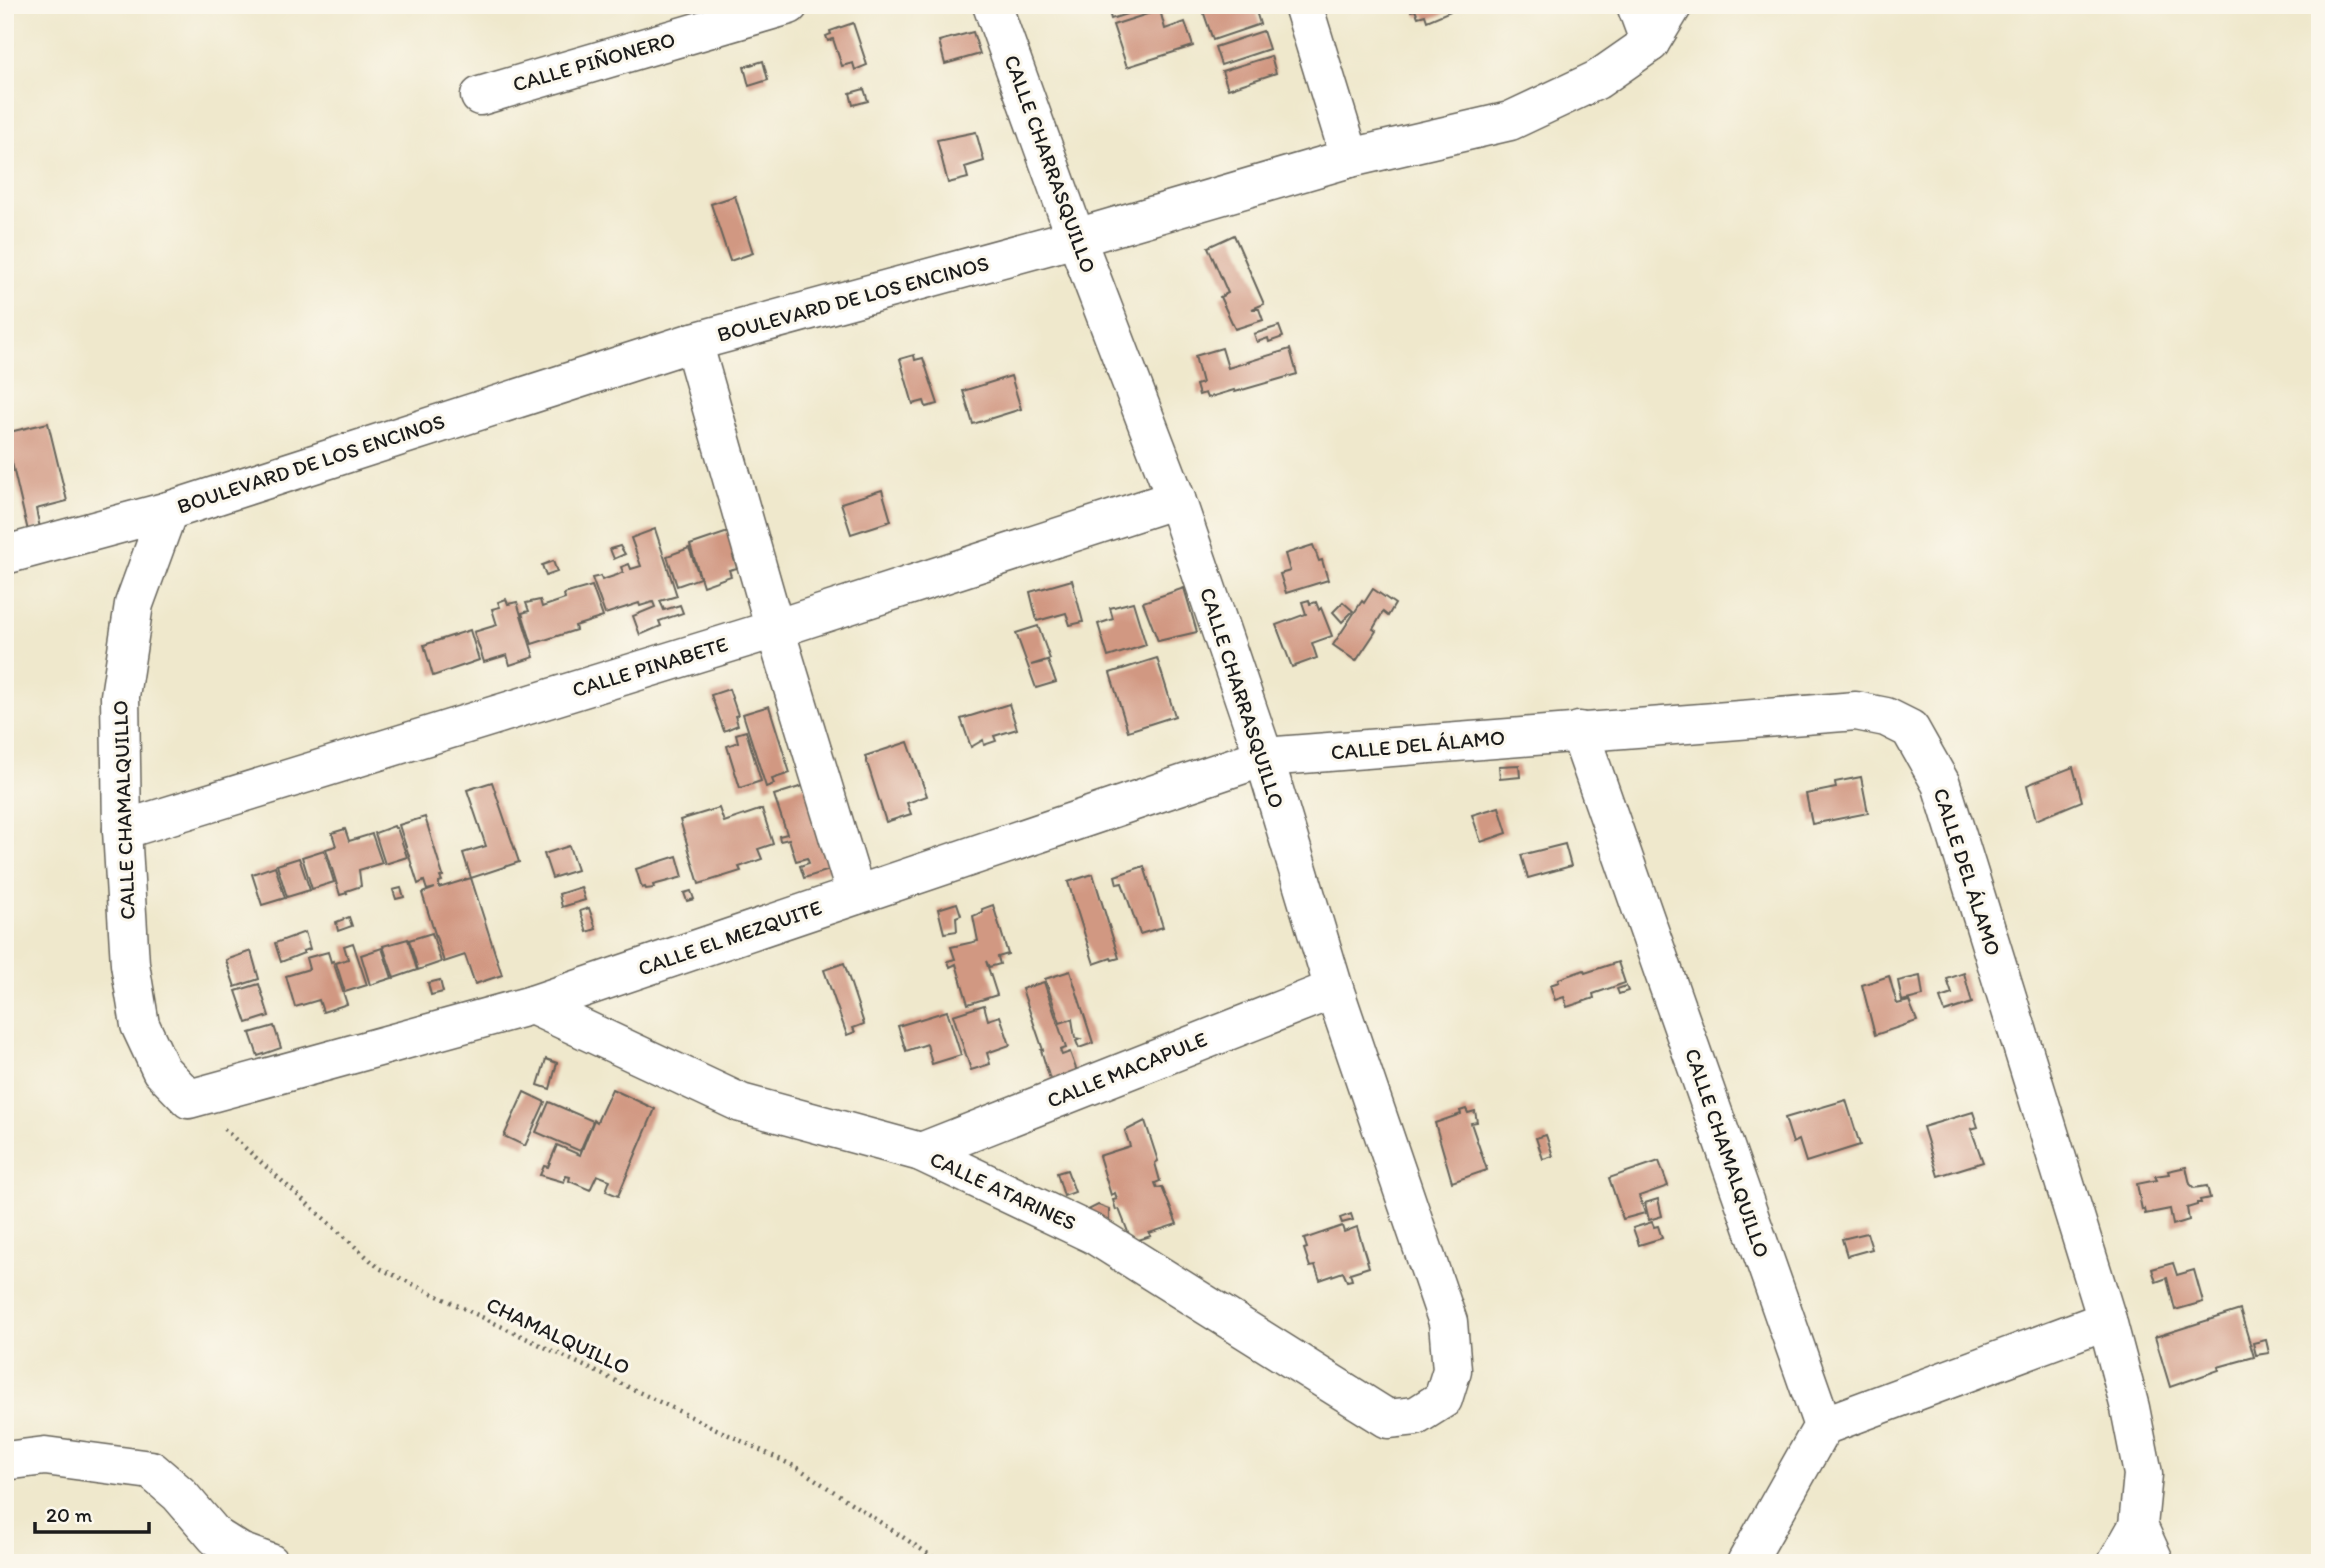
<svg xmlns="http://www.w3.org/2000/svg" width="2325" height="1568" font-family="Itim,sans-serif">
<rect width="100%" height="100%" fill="#fbf7ec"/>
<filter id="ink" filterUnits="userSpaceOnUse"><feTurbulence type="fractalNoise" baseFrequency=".0143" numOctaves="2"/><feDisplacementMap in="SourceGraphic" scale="14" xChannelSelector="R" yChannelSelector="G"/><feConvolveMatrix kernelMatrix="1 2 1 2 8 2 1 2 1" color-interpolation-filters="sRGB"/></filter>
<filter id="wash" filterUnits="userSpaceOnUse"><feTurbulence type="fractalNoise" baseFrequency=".00686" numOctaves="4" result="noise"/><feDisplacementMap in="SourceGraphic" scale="28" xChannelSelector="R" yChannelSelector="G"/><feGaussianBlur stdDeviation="1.57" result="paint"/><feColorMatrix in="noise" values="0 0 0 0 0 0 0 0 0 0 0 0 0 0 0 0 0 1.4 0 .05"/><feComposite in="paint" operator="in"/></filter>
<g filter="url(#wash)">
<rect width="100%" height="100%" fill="#efe8cc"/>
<g id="blocks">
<g fill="#d19882">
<path d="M1107,5H1152V6L1111,19Z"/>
<path d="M1201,5H1254L1260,24L1213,40Z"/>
<path d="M1409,5H1452L1453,10L1427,21L1425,15L1418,17L1415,10L1411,11Z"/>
<path d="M1160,10L1165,29L1185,22L1193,46L1127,67L1113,25Z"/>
<path d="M853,23L867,65L855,70L853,63L842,66L833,39L828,41L826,36L831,34L830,31Z"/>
<path d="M1263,31L1269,49L1221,65L1215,47Z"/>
<path d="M973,32L980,54L945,64L939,41Z"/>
<path d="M1271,56L1276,73L1228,89L1222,71Z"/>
<path d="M763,61L768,80L749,86L744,67Z"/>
<path d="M864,89L868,101L853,105L850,93Z"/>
<path d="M976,132L984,161L965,167L968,178L948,183L937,140Z"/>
<path d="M735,196L753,253L730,261L711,204Z"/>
<path d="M1234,235L1264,304L1252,309H1259L1263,320L1235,329L1220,297L1228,293L1208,247Z"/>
<path d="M1279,326L1283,337L1269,342L1268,338L1257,342L1254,334Z"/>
<path d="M1222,348L1228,368L1290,349L1297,374L1235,392L1234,390L1207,398L1205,393L1199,395L1196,385L1202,383L1195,356Z"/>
<path d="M914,355L915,360L923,358L938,404L926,407L924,401L913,404L900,359Z"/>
<path d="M1011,376L1021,409L973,424L963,391Z"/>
<path d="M48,423L67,501L36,509L40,528L28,531L5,433Z"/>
<path d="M882,490L891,521L851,534L841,503Z"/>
<path d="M655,529L677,596L660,601L664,610L680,605L683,613L659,621L661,626L640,635L633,616L655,607L653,602L640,606L639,603L605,614L592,578L601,576L602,580L617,575L623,572L621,567L629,564L631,569L641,566L631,538Z"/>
<path d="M731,531L739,554L733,556L737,568L729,570L731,576L703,586L690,545Z"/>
<path d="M1313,545L1319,561L1322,560L1328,580L1286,593L1280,574L1290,571L1285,554Z"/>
<path d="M620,546L625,554L614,559L610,549Z"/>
<path d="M689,548L700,578L677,586L667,556Z"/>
<path d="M553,561L557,572L546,576L542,565Z"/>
<path d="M1072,580L1083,622L1070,625L1066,613L1037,621L1030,592Z"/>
<path d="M592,586L603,617L575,626L576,630L532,644L522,613L529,611L526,603L540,600L542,607L565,599L564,594Z"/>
<path d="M1184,588L1197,632L1158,641L1143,602Z"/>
<path d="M1373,589L1395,604L1388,616L1383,612L1373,629L1376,631L1356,661L1333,645L1362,601L1364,603Z"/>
<path d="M506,599L508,604L517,602L534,657L510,665L507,655L484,662L474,632L497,625L492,609L500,607L498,602Z"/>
<path d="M1309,600L1310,604L1316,602L1319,610L1321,608L1332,636L1312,643L1317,658L1292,667L1276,625L1306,614L1302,602Z"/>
<path d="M1133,602L1146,645L1108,657L1098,624L1113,619L1110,608Z"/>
<path d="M1343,602L1353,611L1342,622L1333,612Z"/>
<path d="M1038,626L1050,659L1031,665L1048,661L1056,682L1036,688L1016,633Z"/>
<path d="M470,630L479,660L433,676L424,645Z"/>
<path d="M1157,658L1175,716L1128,731L1110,673Z"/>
<path d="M729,689L738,715L735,716L738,725L724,731L711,695Z"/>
<path d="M1009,704L1017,729L994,736L996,741L984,745L983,740L971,747L961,719Z"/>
<path d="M769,706L790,773L772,779L774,784L766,787L743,714Z"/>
<path d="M746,731L761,781L740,788L727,746L738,742L736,734Z"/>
<path d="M908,742L927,796L907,803L911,814L886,822L865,756Z"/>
<path d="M1519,765L1520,777L1500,779L1499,766Z"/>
<path d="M2073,767L2082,801L2036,820L2027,785Z"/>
<path d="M1861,777L1868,813L1812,824L1806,794L1836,788L1835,782Z"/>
<path d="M492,782L519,862L471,878L463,853L486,846L467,790Z"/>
<path d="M806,785L846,865L804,878L800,866L809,863L807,858L796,861L789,839L780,841L779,836L787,834L774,795Z"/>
<path d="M1499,807L1507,833L1481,842L1472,815Z"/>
<path d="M719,808L724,822L762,809L773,844L758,849L762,859L739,867L741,871L699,884L680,820Z"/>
<path d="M425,817L443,876L440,877L442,881L439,882V888L471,878L502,975L475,984L465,955L444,962L422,893L435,888L427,890L424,881L418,884L399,825Z"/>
<path d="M394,826L395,828H397L407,857L385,864L375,833Z"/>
<path d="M345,829L349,841L372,834L382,863L359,870L361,886L346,891L347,893L340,895L326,849L336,846L332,833Z"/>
<path d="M1565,844L1571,866L1528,878L1521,855Z"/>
<path d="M569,846L577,870L552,878L544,854Z"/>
<path d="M324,850L334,882L312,889L302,857Z"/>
<path d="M677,856L683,877L653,885L654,888L646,889L645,887L642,888L636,869Z"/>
<path d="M299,858L310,890L287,897L277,865Z"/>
<path d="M275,866L285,898L262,905L252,874Z"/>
<path d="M1144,866L1163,927L1140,934L1122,883L1117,884L1115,876Z"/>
<path d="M1093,874L1119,958L1112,960L1111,958L1094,964L1068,882Z"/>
<path d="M581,887L585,900L562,907L559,894Z"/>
<path d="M401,888L404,897L396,899L393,890Z"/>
<path d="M691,891L694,899L687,901L684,893Z"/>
<path d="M957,903L961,915L956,917L957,931L944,933L938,909Z"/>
<path d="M993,905L1008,954L998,957L1000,964L989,967L986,961L997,995L968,1004L956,964L950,967L948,961L955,959L951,947L978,941L973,916L983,912L982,909Z"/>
<path d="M589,908L596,929L587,932L580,911Z"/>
<path d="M349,917L352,926L338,931L336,922Z"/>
<path d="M305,932L310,949L303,951L304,953L281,962L275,943Z"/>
<path d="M432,933L441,962L418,970L409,940Z"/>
<path d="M408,939L417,970L394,978L383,946Z"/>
<path d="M353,943L367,985L345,992L336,963L348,959L344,946Z"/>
<path d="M382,948L392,978L370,985L361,955Z"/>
<path d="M251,951L259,979L235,987L226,960Z"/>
<path d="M328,952L331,962L333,961L347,1004L323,1012L319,1000L295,1007L286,976L309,969L306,958Z"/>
<path d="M1618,962L1625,983L1593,994L1594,998L1567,1007L1564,997L1555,1000L1550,985L1559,982L1558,979L1584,970L1585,973Z"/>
<path d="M844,963L864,1024L853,1028L855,1032L847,1035L824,970Z"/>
<path d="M1070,971L1093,1043L1079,1048L1076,1041L1080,1039L1075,1038L1072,1019L1060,1023L1045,979Z"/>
<path d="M1964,973L1972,1003L1945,1012L1940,998L1952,994L1947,979Z"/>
<path d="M1889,976L1897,1004L1909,1001L1917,1021L1875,1035L1862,985Z"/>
<path d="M1920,976L1923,996L1902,1001L1898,981Z"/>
<path d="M440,980L443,992L431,995L428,983Z"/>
<path d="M1044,982L1066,1048L1060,1050L1062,1055L1070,1052L1079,1077L1052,1086L1041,1050H1043L1022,989Z"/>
<path d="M259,984L269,1016L247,1023L236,991Z"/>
<path d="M1626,986L1628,991L1619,994L1617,989Z"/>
<path d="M984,1005L988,1020L1000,1016L1010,1045L987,1053L990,1064L971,1070L953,1015Z"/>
<path d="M947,1011L961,1055L932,1064L927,1044L906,1051L898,1026Z"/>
<path d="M274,1026L281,1048L258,1056L250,1033Z"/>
<path d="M546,1059L557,1063L550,1089L538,1085Z"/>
<path d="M612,1089L655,1109L618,1196L606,1191L610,1180L597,1175L590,1190L569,1181L570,1177L566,1176L564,1182L540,1175L544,1166L548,1167L557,1145L580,1155L594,1120L597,1122Z"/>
<path d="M524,1092L545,1102L525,1146L504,1136Z"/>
<path d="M1846,1100L1860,1145L1806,1162L1799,1140L1793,1143L1785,1118Z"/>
<path d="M549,1102L593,1121L580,1151L536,1132Z"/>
<path d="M1466,1109L1468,1113L1475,1111L1477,1122L1471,1123L1487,1170L1452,1182L1435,1123L1461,1114L1460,1111Z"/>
<path d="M1973,1112L1978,1127L1971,1129L1983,1162L1938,1176L1923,1127Z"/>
<path d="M1145,1121L1158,1161L1155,1163L1160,1181L1155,1183L1157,1188L1162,1187L1177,1224L1149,1233L1151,1236L1132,1242L1119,1209L1116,1210L1113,1200L1117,1199L1115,1193L1111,1195L1099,1156L1130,1146L1125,1131Z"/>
<path d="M1546,1135L1553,1156L1543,1159L1536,1138Z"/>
<path d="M1659,1161L1668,1186L1639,1196L1645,1213L1623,1219L1609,1178Z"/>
<path d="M2186,1167L2190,1184L2194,1188L2207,1186L2210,1198L2200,1200L2201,1203H2197V1205L2187,1208L2189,1220L2173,1225L2170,1209L2145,1214L2144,1209L2142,1210L2137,1184L2157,1180L2155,1176L2169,1174L2168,1171Z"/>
<path d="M1067,1170L1075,1192L1064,1196L1057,1173Z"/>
<path d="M1658,1199L1662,1216L1649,1220L1645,1203Z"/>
<path d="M1098,1205L1109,1209V1222L1090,1224L1088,1210Z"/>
<path d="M1351,1214L1353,1220L1342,1223L1340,1218Z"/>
<path d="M1652,1222L1654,1227L1658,1226L1662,1238L1639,1245L1633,1228Z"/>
<path d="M1342,1226L1344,1232L1357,1227L1369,1267L1350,1273L1352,1280L1347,1281L1343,1272L1320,1280L1315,1266L1310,1267L1304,1249L1307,1248L1304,1239Z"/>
<path d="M1867,1233L1872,1249L1847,1256L1842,1239Z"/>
<path d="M2173,1263L2177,1275L2194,1270L2203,1302L2175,1310L2167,1278L2156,1282L2152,1269Z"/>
<path d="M2240,1310L2254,1357L2218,1367L2219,1370L2170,1387L2155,1337Z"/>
<path d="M2266,1340L2269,1353L2256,1355L2253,1343Z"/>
</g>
</g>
</g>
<g filter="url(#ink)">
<use href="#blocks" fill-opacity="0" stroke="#66635a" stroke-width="2"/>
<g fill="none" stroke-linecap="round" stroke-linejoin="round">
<defs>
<g id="minor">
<path d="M1303,5L1350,158"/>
<path d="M1636,5L1650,43"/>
<path d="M480,96L789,5"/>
<path d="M693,342L775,629L856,895"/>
<path d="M168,511L134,604L120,696L122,830L130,964L140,1025L161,1070L189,1099L532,1005L1264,757L1856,711L1886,717L1910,729L1941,784L2107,1320L2130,1408L2143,1474L2138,1526L2117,1563"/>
<path d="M5,555L168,511L693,342L1076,238L1350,158L1510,121L1597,80L1650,43L1673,5"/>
<path d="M1579,731L1823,1426L1746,1563"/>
<path d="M122,830L775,629L1176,499"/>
<path d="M532,1005L741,1103L921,1152L1093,1234L1388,1419L1416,1416L1443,1399L1452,1370L1448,1322L1334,989L1264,757L1176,499L1076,238L992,5"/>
<path d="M921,1152L1334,989"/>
<path d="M1823,1426L2107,1320"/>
<path d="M5,1461L45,1456L151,1470L179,1494L216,1537L240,1552L270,1563"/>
<path d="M2138,1526L2155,1563"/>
</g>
</defs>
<use href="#minor" stroke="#66635a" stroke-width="41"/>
<path stroke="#66635a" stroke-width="4.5" stroke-dasharray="2 5" stroke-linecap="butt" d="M224,1129L379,1268L798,1468L942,1563"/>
<use href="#minor" stroke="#fff" stroke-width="38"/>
</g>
</g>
<g text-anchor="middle" stroke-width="6" stroke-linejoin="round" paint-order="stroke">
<g font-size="21" fill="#1c1c1c" stroke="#fbf7ec">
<text transform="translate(594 62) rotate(-16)" y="7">CALLE PIÑONERO</text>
<text transform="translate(1050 164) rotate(70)" y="7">CALLE CHARRASQUILLO</text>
<text transform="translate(853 299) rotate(-15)" y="7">BOULEVARD DE LOS ENCINOS</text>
<text transform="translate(311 464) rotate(-18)" y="7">BOULEVARD DE LOS ENCINOS</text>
<text transform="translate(650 667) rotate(-17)" y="7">CALLE PINABETE</text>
<text transform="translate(1242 698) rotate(72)" y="7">CALLE CHARRASQUILLO</text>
<text transform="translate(1418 745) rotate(-5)" y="7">CALLE DEL ÁLAMO</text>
<text transform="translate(124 810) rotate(-92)" y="7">CALLE CHAMALQUILLO</text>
<text transform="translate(1967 872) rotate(72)" y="7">CALLE DEL ÁLAMO</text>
<text transform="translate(730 938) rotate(-19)" y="7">CALLE EL MEZQUITE</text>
<text transform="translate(1127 1070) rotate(-22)" y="7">CALLE MACAPULE</text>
<text transform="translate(1727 1153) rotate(71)" y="7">CALLE CHAMALQUILLO</text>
<text transform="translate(1003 1191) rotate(25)" y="7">CALLE ATARINES</text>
<text transform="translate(558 1336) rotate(25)" y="7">CHAMALQUILLO</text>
</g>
</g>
<rect width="2325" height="1568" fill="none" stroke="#fbf7ec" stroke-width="28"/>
<path d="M35 1522v10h114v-10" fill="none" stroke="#1c1c1c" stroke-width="3.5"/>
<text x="46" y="1522" font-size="21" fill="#1c1c1c" stroke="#fbf7ec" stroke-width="5" paint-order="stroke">20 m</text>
</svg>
